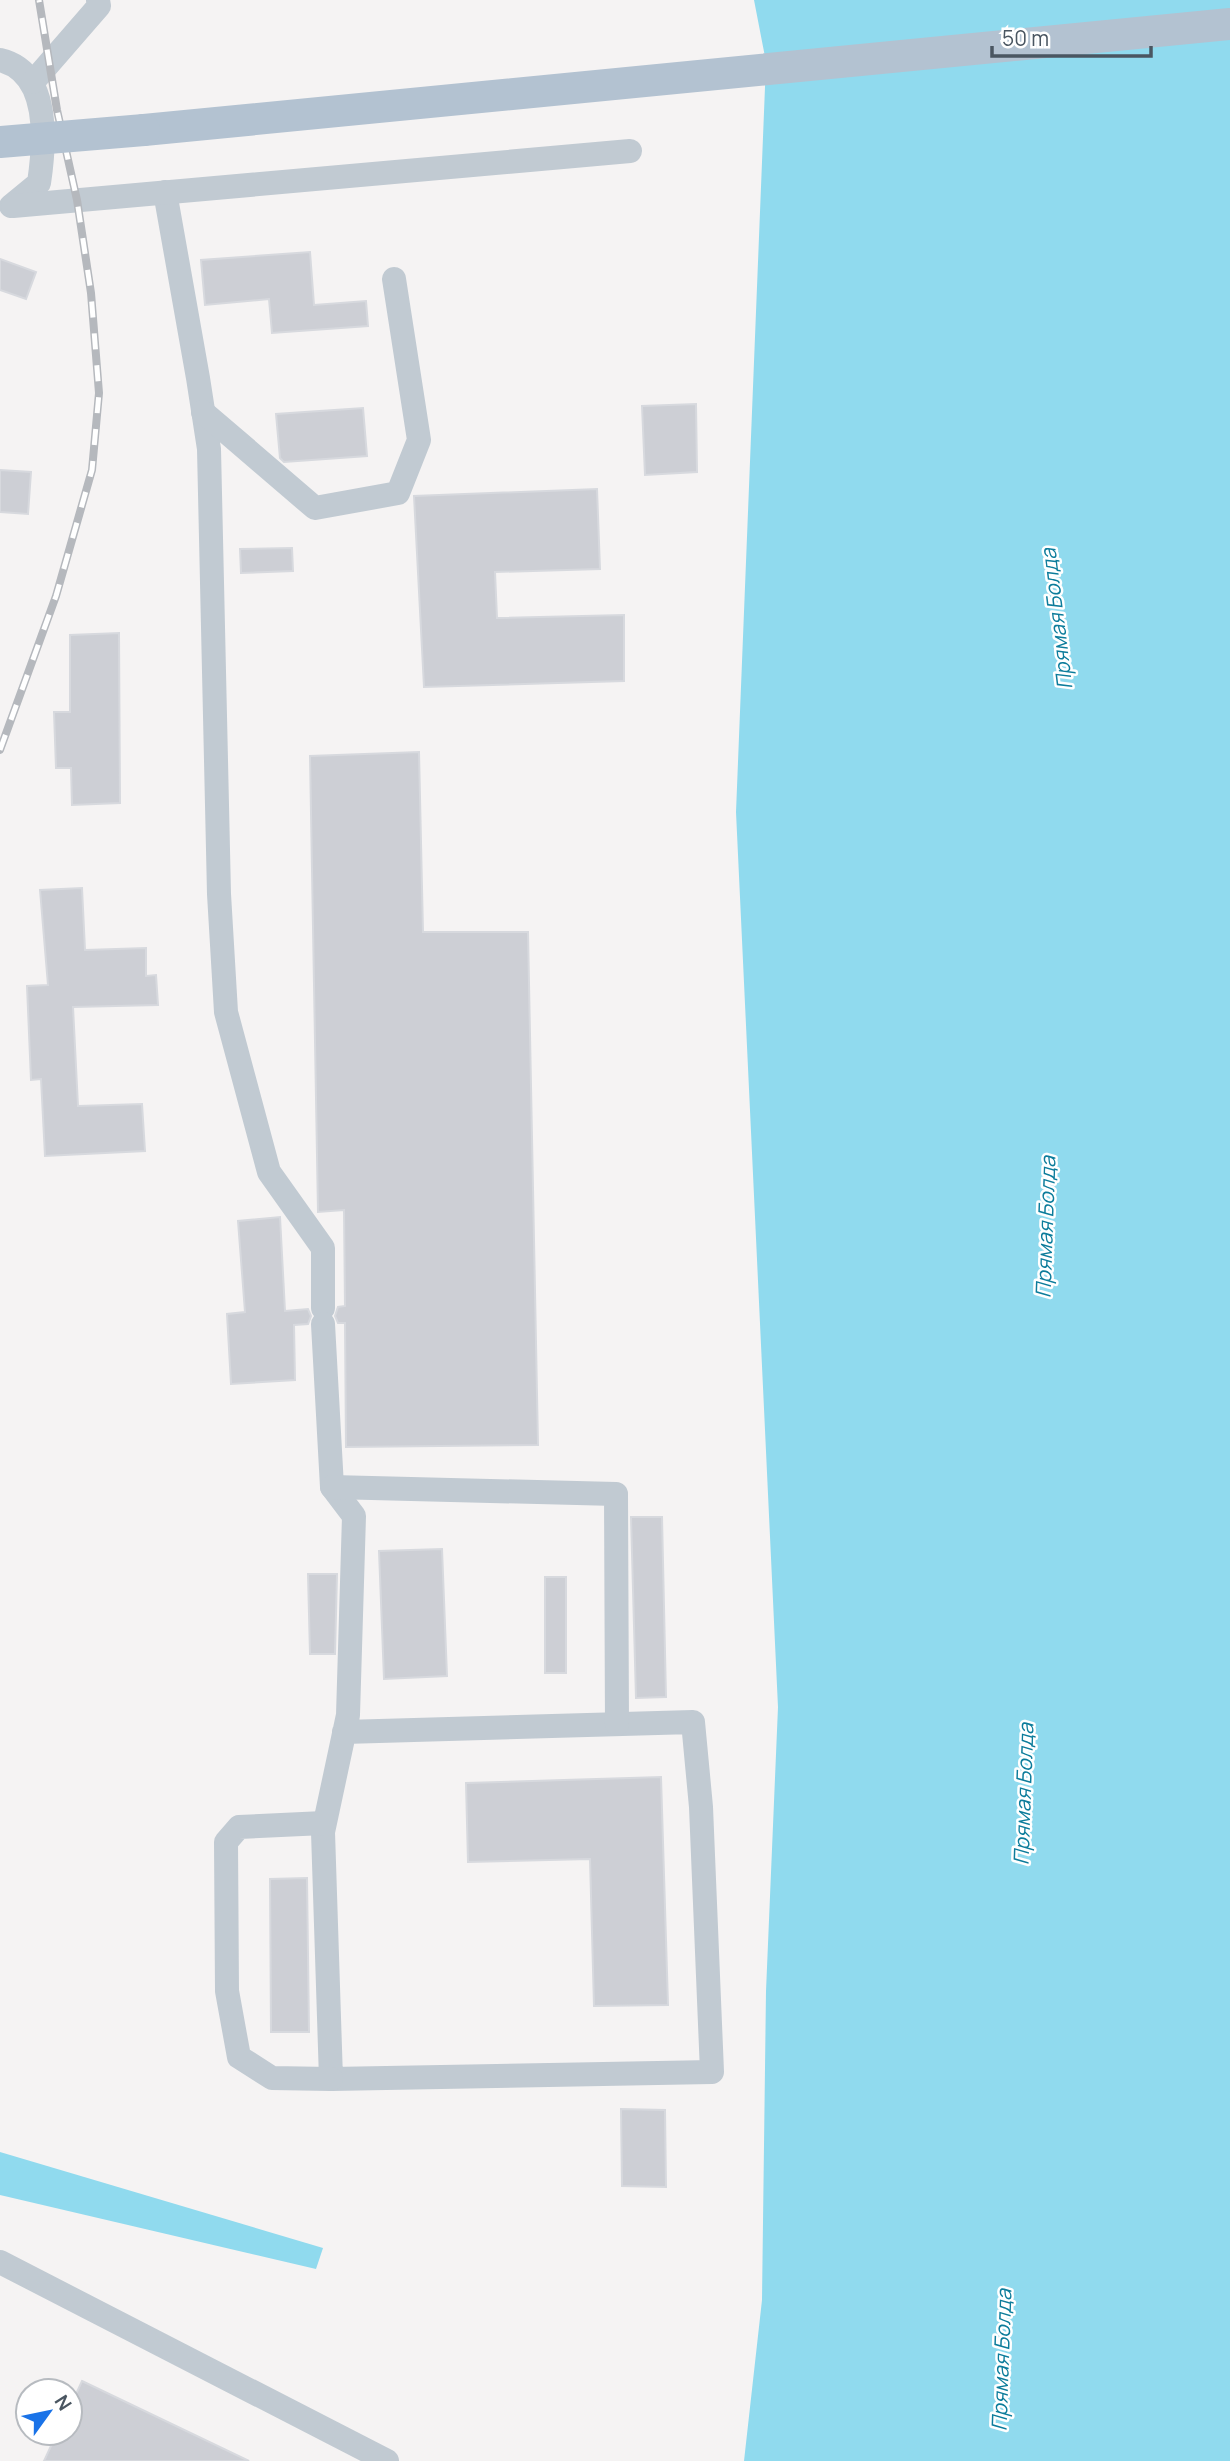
<svg xmlns="http://www.w3.org/2000/svg" width="1230" height="2461" font-family="Manrope,sans-serif">
<rect width="100%" height="100%" fill="#f5f3f3"/>
<g fill="#90daee">
<path d="M754,0H1230V2461H744L762,2300L766,1991L778,1707L736,812L766,62Z"/>
<path d="M0,2152L323,2248L316,2269L0,2195Z"/>
</g>
<g fill="#cdcfd5" stroke="#d7d9de" stroke-width="2">
<path d="M310,252L314,305L366,301L368,326L272,333L269,299L205,305L201,260Z"/>
<path d="M0,259L36,272L26,299L0,290Z"/>
<path d="M696,404L697,472L645,475L642,406Z"/>
<path d="M363,408L367,456L284,462L280,458L276,414Z"/>
<path d="M0,470L31,472L28,514L0,512Z"/>
<path d="M597,489L600,569L495,572L497,618L624,615V681L424,687L414,496Z"/>
<path d="M292,548L293,571L241,573L240,549Z"/>
<path d="M119,633L120,803L72,805L71,768H56L54,712H70V635Z"/>
<path d="M419,752L423,932H528L538,1445L346,1447L345,1323H338L335,1316L338,1307L345,1306L344,1210L318,1212L310,756Z"/>
<path d="M82,888L85,950L146,948V976L156,975L158,1005L73,1007L78,1106L142,1104L145,1151L45,1156L41,1079L31,1080L27,986L48,985L40,890Z"/>
<path d="M280,1217L285,1311L308,1309L311,1316L308,1324L294,1325L295,1380L231,1384L227,1314L245,1312L238,1221Z"/>
<path d="M631,1517H662L666,1697L636,1698Z"/>
<path d="M442,1549L447,1676L384,1679L379,1551Z"/>
<path d="M308,1574H337L335,1654H310Z"/>
<rect x="545" y="1577" width="21" height="96"/>
<path d="M661,1777L668,2005L594,2006L590,1859L468,1862L466,1783Z"/>
<path d="M307,1878L309,2032H271L270,1879Z"/>
<path d="M621,2109L665,2110L666,2187L622,2186Z"/>
<path d="M82,2381L249,2461H44L57,2433H70V2407Z"/>
</g>
<g fill="none" stroke-linecap="round" stroke-linejoin="round">
<g stroke="#c1cad2" stroke-width="24">
<path d="M0,60C51,72 45,143 39,183L11,206"/>
<path d="M33,82L99,6L98,0"/>
<path d="M165,192L198,378L209,449L219,894L226,1012L269,1172L323,1248V1308"/>
<path d="M13,206L630,151"/>
<path d="M203,412L315,508L398,493L419,440L394,279"/>
<path d="M323,1324L332,1487L354,1516L348,1715L323,1832L331,2079L712,2072L701,1807L693,1722L344,1732"/>
<path d="M332,1487L616,1494L617,1724"/>
<path d="M324,1823L239,1827L226,1842L227,1991L239,2057L272,2078L331,2079"/>
<path d="M0,2262L387,2461"/>
</g>
<path stroke="#b3c2d1" stroke-width="32" d="M144,130L1230,24"/>
<defs>
<path id="rail" d="M0,750L56,596L92,470L99,393L91,293L77,200L57,110L39,0"/>
</defs>
<use href="#rail" stroke="#b5b8bd" stroke-width="8"/>
<use href="#rail" stroke="#fff" stroke-width="5" stroke-dasharray="16" stroke-linecap="butt"/>
<path stroke="#b3c2d1" stroke-width="32" d="M0,142L144,130"/>
</g>
<g text-anchor="middle" stroke-width="5" stroke-linejoin="round" paint-order="stroke">
<g font-size="21" font-style="italic" fill="#0c7c9b" stroke="#fff">
<text transform="translate(1057 619) rotate(-97)" y="7">Прямая Болда</text>
<text transform="translate(1046 1227) rotate(-88)" y="7">Прямая Болда</text>
<text transform="translate(1024 1794) rotate(-88)" y="7">Прямая Болда</text>
<text transform="translate(1002 2360) rotate(-88)" y="7">Прямая Болда</text>
</g>
</g>
<g transform="translate(49 2412) rotate(57)"><circle r="33" fill="#ffffff" stroke="#b7bbc0" stroke-width="2"/>
<path d="M0-5L12 26L0 18L-12 26Z" fill="#1a73e8"/>
<text y="-10" font-size="19" font-weight="bold" text-anchor="middle" fill="#4a5661">N</text>
</g>
<path d="M992 46v10h159v-10" fill="none" stroke="#4a5661" stroke-width="3.5"/>
<text x="1002" y="46" font-size="21" fill="#4a5661" stroke="#ffffff" stroke-width="5" paint-order="stroke">50 m</text>
</svg>
